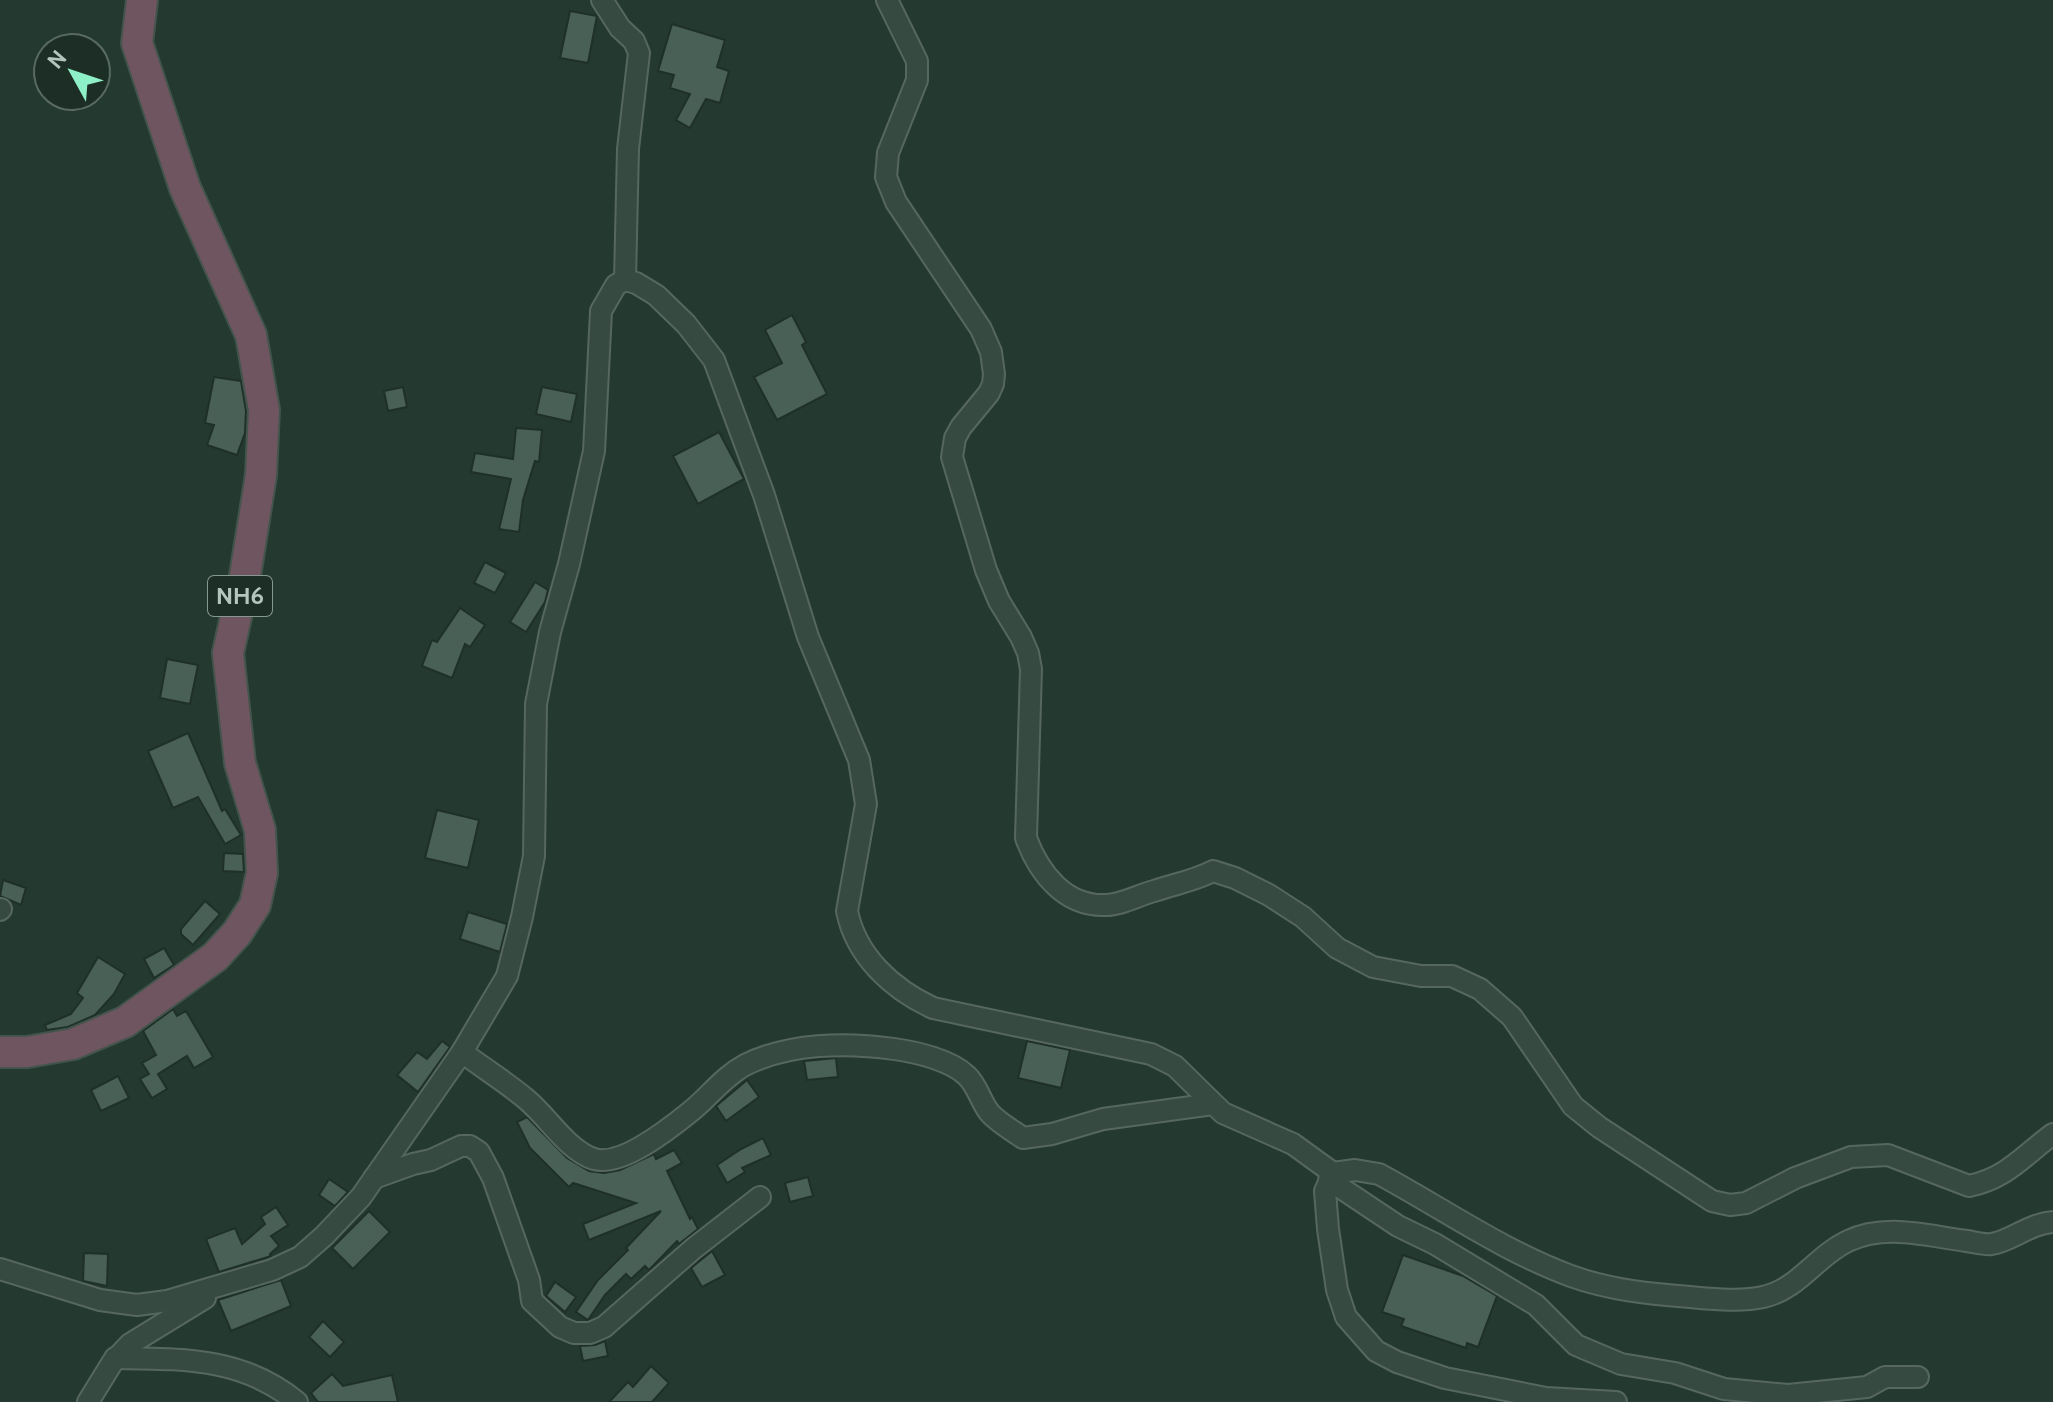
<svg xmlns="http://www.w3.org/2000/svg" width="2053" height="1402" font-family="Cabin,sans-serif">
<rect width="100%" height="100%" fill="#24392f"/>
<g fill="#486055" stroke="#1f3028" stroke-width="2">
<path d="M570,11L597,16L588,63L560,58Z"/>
<path d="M672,24L725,40L717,67L729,71L720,103L706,99L690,128L676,120L690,94L670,88L674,75L658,71Z"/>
<path d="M792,315L806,342L802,345L827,394L777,420L754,377L782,363L765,330Z"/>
<path d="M214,377L241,381L246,411L245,433L237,455L207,445L214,425L205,423Z"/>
<path d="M403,387L407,407L388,411L384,391Z"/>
<path d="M542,387L577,394L571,422L536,414Z"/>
<path d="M516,428L542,430L539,462L535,461L523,500L519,532L499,529L511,479L471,472L475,453L513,459Z"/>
<path d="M719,432L744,479L698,504L673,456Z"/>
<path d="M485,562L506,573L495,593L474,583Z"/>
<path d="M535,582L548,590L545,602L526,632L510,622Z"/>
<path d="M460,608L485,625L470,647L465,644L452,678L422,666L432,640L437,642Z"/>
<path d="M167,659L198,665L190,704L160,698Z"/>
<path d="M188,733L222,811L225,809L241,835L225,844L198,797L173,808L148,751Z"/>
<path d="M437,810L479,820L468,868L425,858Z"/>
<path d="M224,853L243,854L244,872L223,871Z"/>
<path d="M3,880L26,888L21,905L0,896Z"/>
<path d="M205,901L220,914L193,945L181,934V929Z"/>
<path d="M468,912L507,924L500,952L460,939Z"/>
<path d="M164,948L174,965L154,978L144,959Z"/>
<path d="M98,957L125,974L114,994L95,1015L68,1027L47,1030L45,1025L71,1014L83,998L77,993Z"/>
<path d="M173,1009L177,1016L186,1011L213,1057L194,1068L187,1056L158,1074L167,1089L152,1098L140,1079L149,1074L142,1063L156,1055L143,1031Z"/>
<path d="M442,1041L450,1047L418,1092L397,1075L417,1052L427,1059Z"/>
<path d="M1027,1041L1070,1050L1061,1088L1018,1078Z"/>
<path d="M836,1058L838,1077L807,1080L804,1061Z"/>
<path d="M118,1076L129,1098L101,1111L91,1090Z"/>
<path d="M747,1080L759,1097L726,1121L716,1106Z"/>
<path d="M527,1117L567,1158L589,1171L604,1173L620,1170L654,1154L656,1159L674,1150L682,1163L667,1171L690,1219L692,1217L698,1229L679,1244L677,1241L649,1270L645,1266L631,1279L626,1274L605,1295L588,1320L576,1312L598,1280L628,1250L626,1248L661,1211L589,1240L583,1224L636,1203L573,1183L569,1187L530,1148L517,1122Z"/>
<path d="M763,1138L771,1155L742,1168L745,1172L727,1183L717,1165L741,1149Z"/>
<path d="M808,1177L813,1196L790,1202L785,1183Z"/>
<path d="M329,1179L348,1192L335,1206L319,1195Z"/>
<path d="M276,1207L288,1225L271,1236L279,1246L270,1254L271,1256L219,1272L206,1239L235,1228L242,1244L265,1224L261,1217Z"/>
<path d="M369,1211L390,1232L353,1269L332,1248Z"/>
<path d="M712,1251L725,1275L702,1287L691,1268Z"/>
<path d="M84,1253L108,1254L107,1286L83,1281Z"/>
<path d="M1403,1255L1463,1276L1497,1296L1478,1347L1467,1343L1466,1348L1401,1326L1404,1319L1382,1312Z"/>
<path d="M281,1280L291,1306L231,1331L218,1300Z"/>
<path d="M555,1282L576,1297L565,1312L546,1296Z"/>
<path d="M323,1321L344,1342L330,1357L309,1337Z"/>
<path d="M605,1341L608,1356L583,1361L580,1346L595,1345Z"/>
<path d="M651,1366L669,1383L652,1402H609L628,1382L633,1387Z"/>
<path d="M332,1374L343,1386L392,1375L398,1402H318L311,1393Z"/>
</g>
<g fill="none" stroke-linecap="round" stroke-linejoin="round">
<defs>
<g id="minor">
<path d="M602,0L620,28L634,41L639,53L628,149L625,280"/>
<path d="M887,0L917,61V80L888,153L886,177L896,202L981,329L991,352L994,374L993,384L989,393L961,427L955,438L952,457L986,570L999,601L1021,637L1028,653L1031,669L1026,838C1039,873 1065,907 1106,905C1121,905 1139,895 1154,891C1174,884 1194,881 1213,871L1235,878L1269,895L1303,917L1337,948L1373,967L1421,976H1452L1480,989L1512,1017L1573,1106L1599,1127L1712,1201L1730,1205L1746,1203L1795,1178L1851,1157L1888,1155L1969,1186C2007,1178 2023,1156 2053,1134"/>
<path d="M0,910L1,909"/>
<path d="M462,1052C483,1068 506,1082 526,1099C548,1117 567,1150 594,1159C621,1167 669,1129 690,1112C709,1097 723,1077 745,1065C789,1043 846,1042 894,1049C916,1052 951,1060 967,1076C977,1085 981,1102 989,1112C997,1122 1012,1130 1023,1138L1052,1134L1103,1119L1213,1104"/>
<path d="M374,1178L413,1164L431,1160L461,1146H470L479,1152L493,1178L529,1280L532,1301L560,1327L574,1333H590L604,1327L693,1249L760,1197"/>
<path d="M1329,1180L1398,1226L1435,1244L1536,1305L1576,1345L1621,1364L1675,1373L1724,1389L1788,1395L1867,1387L1885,1377H1918"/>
<path d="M0,1269L100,1300L137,1305L167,1301L272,1270L300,1257L324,1236L361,1197L462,1052L507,976L522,917L534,856L536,704L550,632L569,564L594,451L601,311L616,285L625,280L636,283L656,295L686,324L714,360L764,495L808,637L859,760L866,804L847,911C856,956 892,989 933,1008L1151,1054L1175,1066L1223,1113L1293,1144L1333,1173"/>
<path d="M115,1358C183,1359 242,1357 297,1402"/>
<path d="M88,1402L112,1363L130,1344L205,1298"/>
<path d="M1616,1402L1546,1398L1445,1378L1397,1362L1376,1351L1346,1317L1337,1290L1328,1229L1325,1191L1333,1173L1355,1170L1379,1174C1442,1208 1503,1251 1571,1276C1610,1290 1650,1294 1690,1297C1713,1299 1741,1302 1763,1297C1799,1289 1816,1256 1848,1241C1886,1223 1927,1236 1967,1241C1974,1242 1984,1245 1991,1244C2010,1242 2028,1224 2053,1222"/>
</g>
<path id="highway" d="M0,1052H27L73,1044L125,1022L215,957L237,933L255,905L262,873L260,830L240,763L228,653L245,576L261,475L264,410L251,335L185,188L137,43L142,0"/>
</defs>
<use href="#minor" stroke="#56675f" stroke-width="24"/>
<use href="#highway" stroke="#43544c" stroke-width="34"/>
<use href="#minor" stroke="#374a41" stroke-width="20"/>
<use href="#highway" stroke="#6f5560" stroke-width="30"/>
</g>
<g text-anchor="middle" stroke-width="7" stroke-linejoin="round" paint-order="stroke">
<rect fill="#1d2e26" stroke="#869890" stroke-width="2" x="208" y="576" width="64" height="40" rx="6"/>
<g font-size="24" font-weight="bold" fill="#b3c5bd">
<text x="240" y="604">NH6</text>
</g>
</g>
<g transform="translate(72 72) rotate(310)"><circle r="38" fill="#1d2e26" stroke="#596a62" stroke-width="2"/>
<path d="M0-6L14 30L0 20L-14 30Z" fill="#8ef0c6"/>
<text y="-12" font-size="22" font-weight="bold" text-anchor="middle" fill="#b3c5bd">N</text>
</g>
</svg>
